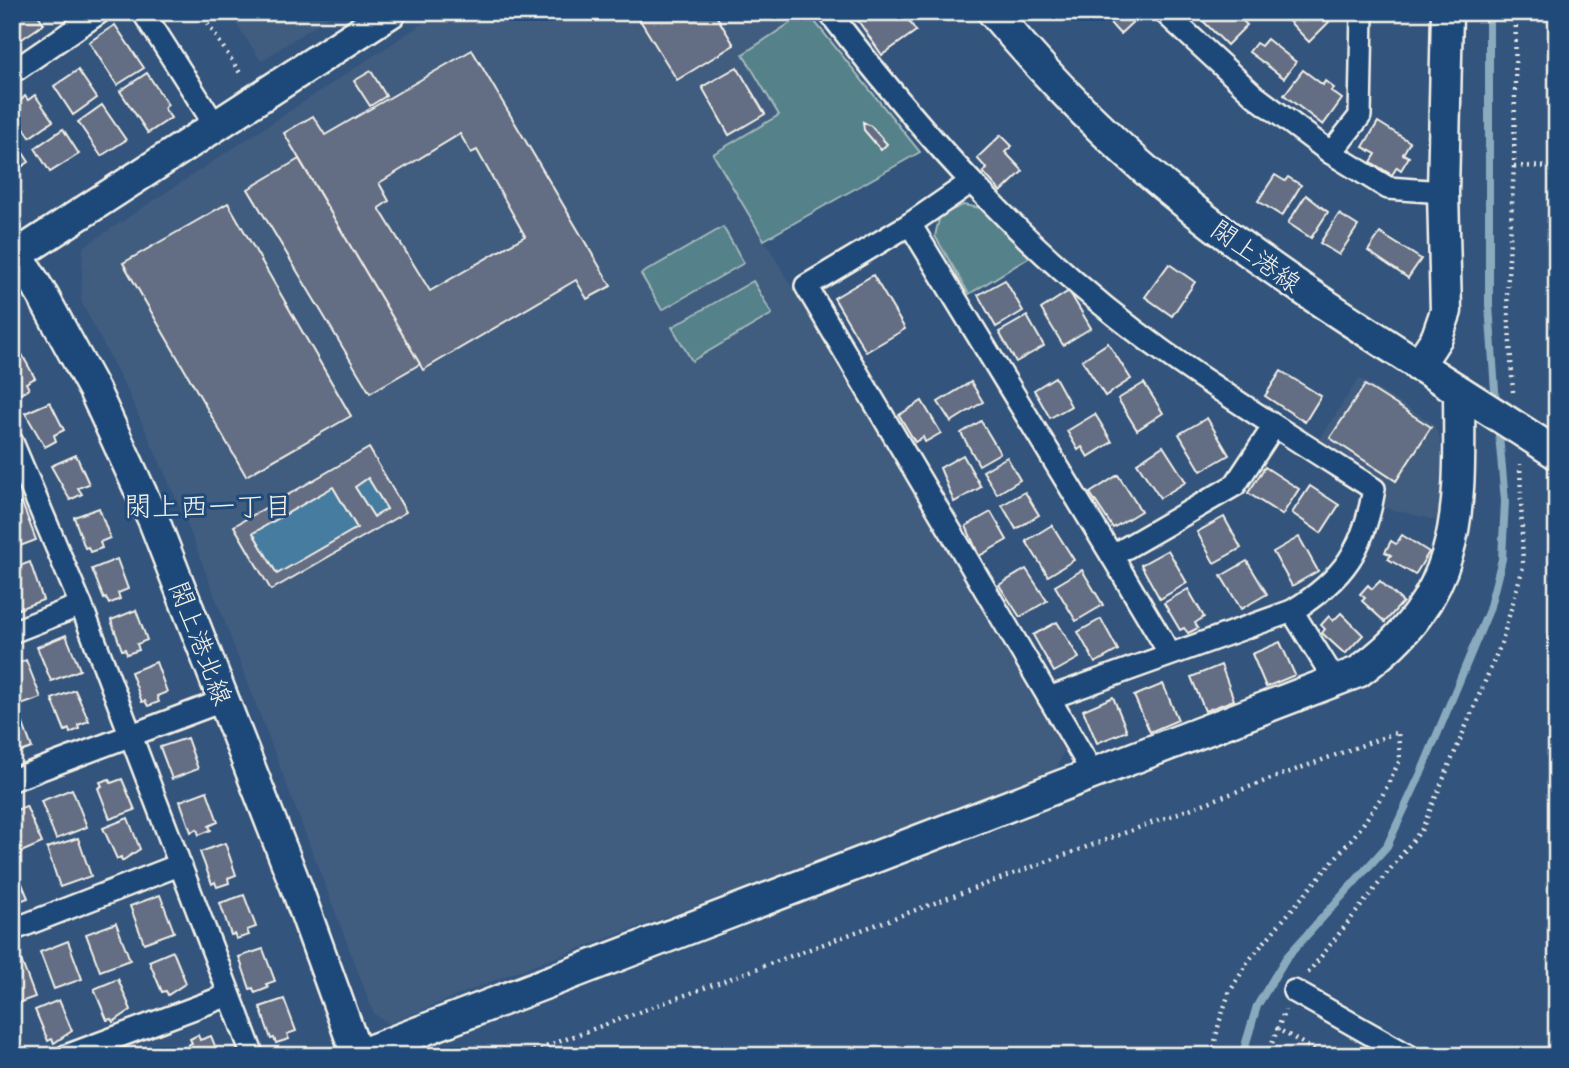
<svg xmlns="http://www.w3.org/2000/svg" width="1569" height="1068" font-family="Sriracha,'Klee One',sans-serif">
<rect width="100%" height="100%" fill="#33547d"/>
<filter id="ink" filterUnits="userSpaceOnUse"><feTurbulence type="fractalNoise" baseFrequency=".0143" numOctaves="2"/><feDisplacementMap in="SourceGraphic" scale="14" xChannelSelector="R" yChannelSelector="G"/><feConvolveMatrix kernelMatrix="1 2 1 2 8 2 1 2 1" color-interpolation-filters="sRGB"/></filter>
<g filter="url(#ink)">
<g fill="#415c7f">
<path d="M228,12H336L261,61Z"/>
<path d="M440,12H807L744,54L780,115L714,154L1064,750L1055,774L500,978L389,1024L374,1014L186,521L127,390L81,302L83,247Z"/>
<path d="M1359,378L1433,423L1440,438L1442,490L1439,521L1382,507L1385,484L1318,442Z"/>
</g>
<g fill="#54818a" stroke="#a4b9b9" stroke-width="2">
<path d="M807,12L920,152L764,240L713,154L779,115L743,54Z"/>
<path d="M963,205L981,208L1030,257L969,294L935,236L940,215Z"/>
<path d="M723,227L744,263L662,310L641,274Z"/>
<path d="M753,281L772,314L692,361L672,327Z"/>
</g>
<g fill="#447ba0" stroke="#8aaabd" stroke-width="2">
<path d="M368,478L387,509L374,517L355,487Z"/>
<path d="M333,487L357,528L277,574L253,533Z"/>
</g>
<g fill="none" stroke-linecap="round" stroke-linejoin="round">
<g stroke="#8aaabd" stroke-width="8">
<path d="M1489,12V305L1496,405"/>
<path d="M1242,1056L1257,1006L1286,958L1387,846L1421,773L1489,610L1502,559L1505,501L1498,424"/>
</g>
</g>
<g fill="#636d83" stroke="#f4f1e8" stroke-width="2" fill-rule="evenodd">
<path d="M12,12H36L44,24L19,41L12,32Z"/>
<path d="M635,12H714L734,45L677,80Z"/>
<path d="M852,12H903L916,31L882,55Z"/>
<path d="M1100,12H1134L1138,17L1120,34Z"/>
<path d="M1206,12H1234L1247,25L1227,45L1200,18Z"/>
<path d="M1280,12H1320L1329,22L1309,42Z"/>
<path d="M115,25L144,68L117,85L89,42Z"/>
<path d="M1267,39L1296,62L1284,78L1249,52L1256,43L1261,46Z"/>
<path d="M472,50L611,286L587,299L576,280L423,370L284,133L313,116L325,135ZM460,134L471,153L477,150L525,236L430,291L379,208L389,201L379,183Z"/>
<path d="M737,67L765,114L729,135L702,87Z"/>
<path d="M78,70L97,98L73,115L54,86Z"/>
<path d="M1303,70L1323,85L1325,81L1334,88L1331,91L1342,99L1323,125L1284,95Z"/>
<path d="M371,71L386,96L370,106L354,81Z"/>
<path d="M147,73L168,105L164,108L171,118L148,133L120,91Z"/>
<path d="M35,95L53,121L30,137L12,110L25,96L28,100Z"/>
<path d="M102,105L126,140L101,156L78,122Z"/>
<path d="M863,122L871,126L887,144L881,150L864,130Z"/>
<path d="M1378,122L1410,142L1403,154L1409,157L1401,170L1397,167L1392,175L1371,162L1376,154L1363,147Z"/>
<path d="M12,128L20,140L16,142L29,162L12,173Z"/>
<path d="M63,129L79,154L50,172L35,148Z"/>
<path d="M1001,135L1012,146L1005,152L1023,171L1001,192L983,172L987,169L977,158Z"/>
<path d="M299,159L420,364L370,393L248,189Z"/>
<path d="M1275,175L1285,181L1288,177L1301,185L1282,216L1258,201Z"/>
<path d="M1306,195L1328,212L1311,238L1288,223Z"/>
<path d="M228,203L351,416L246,476L123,263Z"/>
<path d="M1339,214L1358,226L1339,255L1320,243Z"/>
<path d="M1380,233L1421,259L1408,278L1368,251Z"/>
<path d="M1169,264L1195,282L1172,316L1145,297Z"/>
<path d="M873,275L905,329L866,352L834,298Z"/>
<path d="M1005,280L1023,311L996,327L978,295Z"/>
<path d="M1069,291L1091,328L1063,345L1041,309Z"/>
<path d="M1027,316L1044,346L1016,362L999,332Z"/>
<path d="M1108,343L1131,379L1105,396L1082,360Z"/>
<path d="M19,349L35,378L26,383L29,389L18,395L12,390V353Z"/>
<path d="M1281,371L1321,396L1305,422L1265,396Z"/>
<path d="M1055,377L1071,406L1050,418L1034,390Z"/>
<path d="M971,382L983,402L951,422L938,402Z"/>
<path d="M1144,383L1163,413L1137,430L1118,399Z"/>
<path d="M1365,385L1431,427L1396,481L1330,438Z"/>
<path d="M922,401L941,433L925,442L923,437L915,442L899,415Z"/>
<path d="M50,402L64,430L54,435L56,441L45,447L25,413Z"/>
<path d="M1095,414L1112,442L1088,457L1082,447L1078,450L1067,431Z"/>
<path d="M1207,418L1229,455L1201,471L1179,434Z"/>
<path d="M981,421L1000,453L979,465L961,433Z"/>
<path d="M1163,446L1186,482L1160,498L1137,463Z"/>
<path d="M369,448L406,512L271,590L234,526ZM368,478L387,509L374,517L355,487ZM333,487L357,528L277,574L253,533Z"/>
<path d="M76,455L89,484L78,488L82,494L70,500L51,466Z"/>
<path d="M963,455L981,487L954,502L940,468Z"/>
<path d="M1007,457L1020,480L997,494L983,471Z"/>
<path d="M1265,467L1299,489L1282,515L1248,493Z"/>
<path d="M1118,475L1141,511L1113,528L1090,493Z"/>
<path d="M1310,486L1339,505L1321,533L1292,513Z"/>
<path d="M1025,492L1039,515L1016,529L1002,505Z"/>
<path d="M22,503L36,540L12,549V507Z"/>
<path d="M99,508L110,538L100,542L102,548L90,552L88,547L85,548L74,517Z"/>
<path d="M991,512L1007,540L979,556L966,526Z"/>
<path d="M1224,517L1241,548L1214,563L1197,532Z"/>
<path d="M1052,525L1074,560L1048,576L1026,541Z"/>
<path d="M1402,535L1429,552L1415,575L1388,559L1391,555L1385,552L1391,541L1396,544Z"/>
<path d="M1299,537L1318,571L1292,586L1273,552Z"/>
<path d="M1168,550L1187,583L1160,599L1141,565Z"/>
<path d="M117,559L128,589L118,593L120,599L109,604L106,598L104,599L92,569Z"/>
<path d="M1247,561L1267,594L1241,609L1221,576Z"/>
<path d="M30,562L43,600L13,611L12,569Z"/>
<path d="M1026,569L1047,601L1020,617L999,585Z"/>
<path d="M1082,570L1103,605L1076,621L1055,586Z"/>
<path d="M1380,581L1403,602L1385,622L1362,601L1365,598L1360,594L1368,585L1372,589Z"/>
<path d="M1188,589L1204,617L1195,623L1198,628L1188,633L1184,628L1180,630L1164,603Z"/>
<path d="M136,610L147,640L137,644L139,650L127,654L125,649L122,650L111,620Z"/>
<path d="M1341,613L1363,635L1345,654L1322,633L1325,629L1321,625L1329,616L1333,621Z"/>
<path d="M1101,619L1118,650L1095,663L1078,632Z"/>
<path d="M1057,622L1079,658L1054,672L1033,635Z"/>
<path d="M66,635L80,670L51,681L37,647Z"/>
<path d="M1280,642L1295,675L1266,687L1252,654Z"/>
<path d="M26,660L41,698L12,708V666Z"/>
<path d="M156,662L167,692L157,696L159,702L148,706L145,701L142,702L131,672Z"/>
<path d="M1221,665L1234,700L1205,711L1191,677Z"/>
<path d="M1163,684L1178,720L1150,732L1134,696Z"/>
<path d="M75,690L89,721L78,725L79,729L70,733L69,729L65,731L52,699Z"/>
<path d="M1113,697L1127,731L1097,743L1083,710Z"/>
<path d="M19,713L32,748L12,755V715Z"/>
<path d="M187,738L198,769L172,779L160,747Z"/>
<path d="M109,779L111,783L122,779L135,810L110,819L98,788L102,786L100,782Z"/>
<path d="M72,789L87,827L56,839L41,801Z"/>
<path d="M207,791L218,822L209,826L211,830L199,835L197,829L191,832L180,801Z"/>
<path d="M26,806L42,843L12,856V812Z"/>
<path d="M128,818L140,849L122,861L121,857L117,859L103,828Z"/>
<path d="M78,838L91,876L60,887L47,848Z"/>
<path d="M225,843L236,875L228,878L229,883L217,887L215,882L212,884L200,852Z"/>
<path d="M15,867L28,898L17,902L19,906L12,909V868Z"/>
<path d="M160,895L174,932L144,943L130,906Z"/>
<path d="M244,895L256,927L247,930L249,935L236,939L235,934L231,935L220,903Z"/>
<path d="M116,923L130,960L100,971L86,934Z"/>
<path d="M68,941L82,979L54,989L40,952Z"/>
<path d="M263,949L275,981L266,984L268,988L255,993L253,988L250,989L239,957Z"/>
<path d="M173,951L186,983L168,995L166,991L162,992L149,961Z"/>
<path d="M21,960L35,997L12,1005V964Z"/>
<path d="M118,979L131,1010L113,1022L111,1019L107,1020L94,989Z"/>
<path d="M284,999L296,1031L287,1034L289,1039L276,1043L274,1038L271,1039L260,1007Z"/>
<path d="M59,1000L72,1031L54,1043L52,1039L48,1041L35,1010Z"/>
<path d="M198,1035L200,1040L211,1036L219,1056H192L188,1045L192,1043L190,1039Z"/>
</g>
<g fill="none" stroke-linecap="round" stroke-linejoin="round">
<defs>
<g id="street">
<path d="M143,12L215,125"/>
<path d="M829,12C925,138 1034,260 1164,352C1232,400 1303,444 1374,489C1364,549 1344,579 1292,611L1049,698L1094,775"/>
<path d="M1164,12L1255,96L1331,153L1388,188L1443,192"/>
<path d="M12,62L17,69L100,12"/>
<path d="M1331,153L1360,116L1362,12"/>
<path d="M971,182L910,224L1112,556"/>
<path d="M910,224L806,286L1049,698"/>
<path d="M12,442L81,605L253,1056"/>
<path d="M1292,611L1336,682"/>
<path d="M12,632L81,605"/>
<path d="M1170,654L1112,556L1235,485L1274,426"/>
<path d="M12,780L222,701"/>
<path d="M12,930L179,865"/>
<path d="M1294,991L1409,1056"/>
<path d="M66,1056L229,995"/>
</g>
<g id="secondary">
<path d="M993,12C1051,81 1113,146 1184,202C1301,296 1432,371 1557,454"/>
<path d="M12,246L44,298L94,390L154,521L297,889L357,1055"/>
<path d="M17,255L391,12"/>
<path d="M1418,366L1437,337L1446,311L1443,192L1447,12"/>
<path d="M356,1056L1358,672C1465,595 1460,512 1459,392"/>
</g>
</defs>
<use href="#street" stroke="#f4f1e8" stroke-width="26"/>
<use href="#secondary" stroke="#f4f1e8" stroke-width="35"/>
<g stroke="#f4f1e8" stroke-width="4.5" stroke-dasharray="2 5" stroke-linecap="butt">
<path d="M200,12L242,76"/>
<path d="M1516,12L1514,166L1557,167"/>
<path d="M1513,392L1507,295L1514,166"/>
<path d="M1308,973L1422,829L1501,644L1523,567L1520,464"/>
<path d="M1276,1028L1325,1056"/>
<path d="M520,1056L1398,732L1400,760L1382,796L1359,830L1250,959L1229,993L1219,1023L1212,1056"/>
<path d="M1267,1056L1285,1010"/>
</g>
<use href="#street" stroke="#1f4a7a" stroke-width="21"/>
<use href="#secondary" stroke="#1f4a7a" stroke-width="30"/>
</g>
</g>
<g text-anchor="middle" stroke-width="6" stroke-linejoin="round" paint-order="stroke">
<g font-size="26" fill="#f4f1e8" stroke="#1f4a7a">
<text transform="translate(1256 256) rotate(36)" y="9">閖上港線</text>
<text transform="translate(201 643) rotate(69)" y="9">閖上港北線</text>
</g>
<g font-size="28" fill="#f4f1e8" stroke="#1f4a7a">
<text x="208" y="516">閖上西一丁目</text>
</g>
</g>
<rect width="1569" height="1068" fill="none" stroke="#1f4a7a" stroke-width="42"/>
<rect x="21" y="21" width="1527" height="1026" fill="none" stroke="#f4f1e8" stroke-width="2.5" filter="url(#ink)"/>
</svg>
